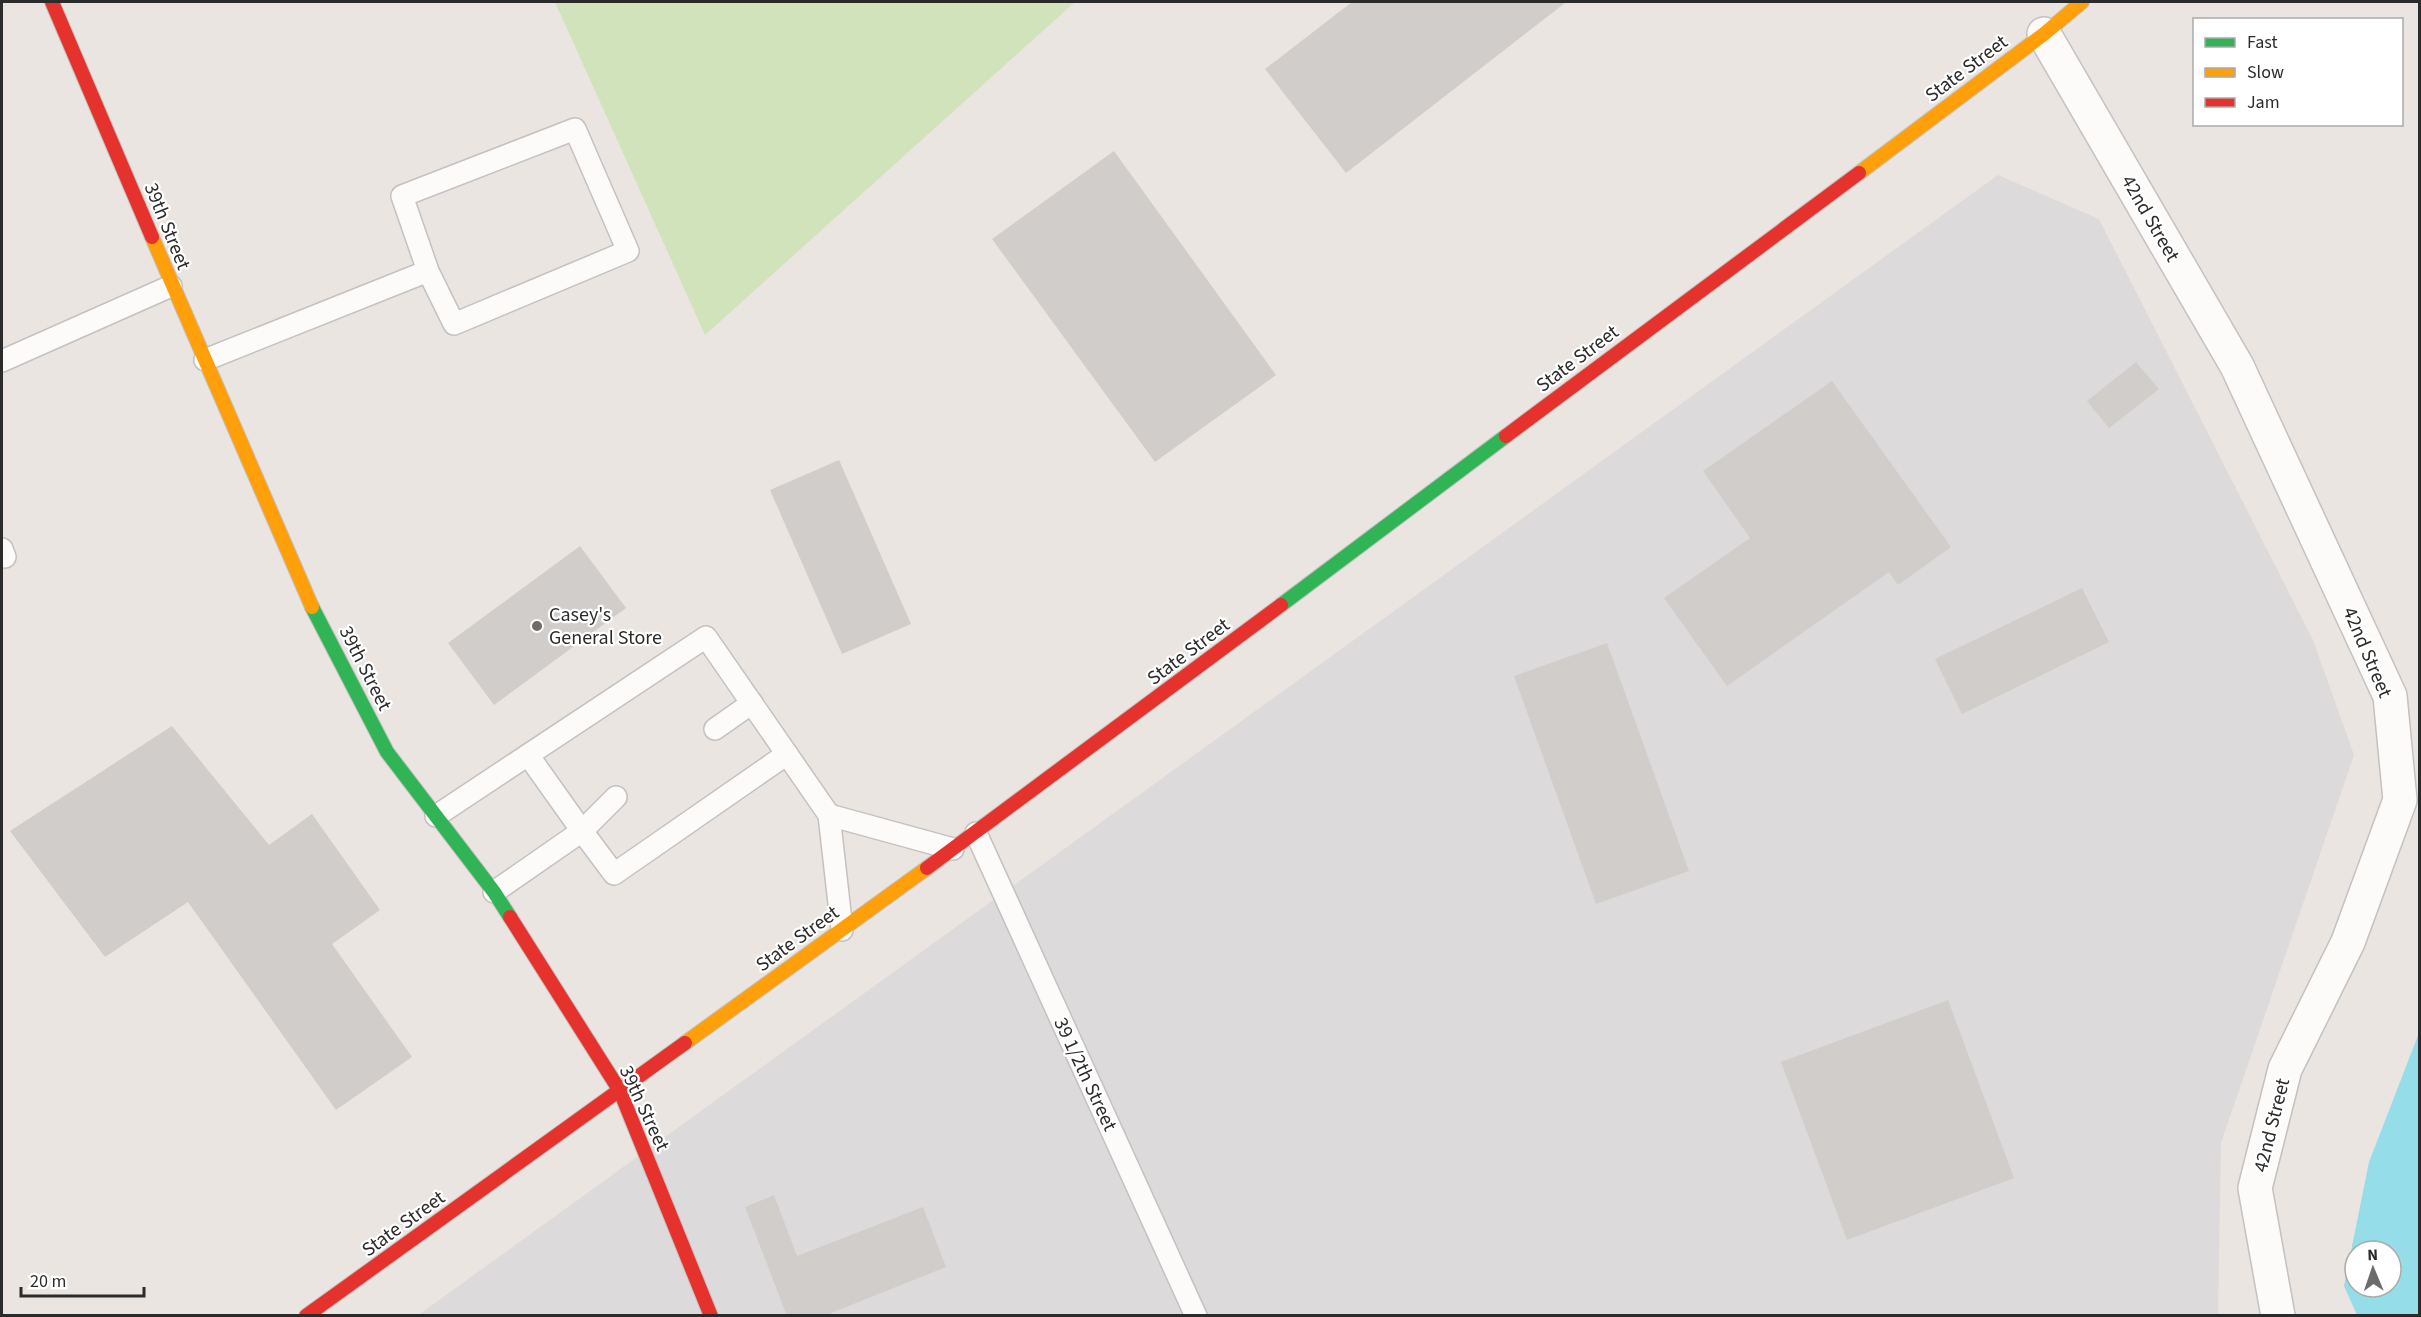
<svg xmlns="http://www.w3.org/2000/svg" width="2421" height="1317" font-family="'Source Sans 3',sans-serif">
<rect width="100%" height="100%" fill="#eae5e0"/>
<path fill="#dddadc" d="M1998,175L2099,219L2313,640L2354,755L2221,1143L2218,1315L417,1316Z"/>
<path fill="#d0e3ba" d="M555,2H1075L705,335Z"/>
<path fill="#95dde9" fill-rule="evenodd" d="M2419,1033V1315H2357L2344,1286L2369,1162ZM2355,1251H2391V1287H2355Z"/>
<g fill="#d0cdca">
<path d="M1352,2H1564L1565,3L1346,173L1265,69Z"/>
<path d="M1114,151L1276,375L1155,462L992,239Z"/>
<path d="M2136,362L2159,389L2109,428L2087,401Z"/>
<path d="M1832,381L1951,547L1898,585L1889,572L1727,686L1664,598L1750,538L1703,471Z"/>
<path d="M839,460L911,624L842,654L770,490Z"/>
<path d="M580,546L626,608L494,705L448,643Z"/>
<path d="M2082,588L2109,642L1962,714L1935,659Z"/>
<path d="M1607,643L1689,871L1596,904L1514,676Z"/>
<path d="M172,726L269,845L312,814L380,910L332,944L412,1057L336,1110L188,902L105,957L10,831Z"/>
<path d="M1948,1000L2014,1178L1847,1240L1781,1062Z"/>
<path d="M774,1195L797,1256L923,1207L946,1267L831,1313L832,1316H787L745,1207Z"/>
</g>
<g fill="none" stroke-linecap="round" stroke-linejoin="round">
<defs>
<g id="lane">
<path d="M205,360L428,271L402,196L575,129L628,251L454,324L428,271"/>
<path d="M2,361L171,286"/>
<path d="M2,549L5,557"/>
<path d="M715,729L752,703"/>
<path d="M616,797L582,831L614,874L787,754"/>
<path d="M436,816L706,637L829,815"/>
<path d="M976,833L1196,1316"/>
<path d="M494,892L582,831L528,755"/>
<path d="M842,930L829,815L953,849"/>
</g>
<path id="street" d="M2044,34L2237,366L2390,696L2400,800L2348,942L2285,1069L2255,1188L2278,1316"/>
<g id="fast">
<path d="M1281,605L1506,436"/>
<path d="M312,607L387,752L494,892L510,917"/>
</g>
<g id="slow">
<path d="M1859,173L2044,34L2082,2"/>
<path d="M152,237L312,607"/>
<path d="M685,1043L927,868"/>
</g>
<g id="jam">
<path d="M52,2L152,237"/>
<path d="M1506,436L1859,173"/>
<path d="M927,868L1281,605"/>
<path d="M510,917L620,1091L711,1316"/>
<path d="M306,1316L685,1043"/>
</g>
</defs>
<use href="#lane" stroke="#c3c1c1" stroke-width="24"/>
<use href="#street" stroke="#c3c1c1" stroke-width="36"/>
<use href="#fast" stroke="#c3c1c1" stroke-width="16"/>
<use href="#slow" stroke="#c3c1c1" stroke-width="16"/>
<use href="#jam" stroke="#c3c1c1" stroke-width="16"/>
<use href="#lane" stroke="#fcfbfa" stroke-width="21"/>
<use href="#street" stroke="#fcfbfa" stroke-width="33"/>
<use href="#fast" stroke="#30b455" stroke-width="14"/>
<use href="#slow" stroke="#ff9f0a" stroke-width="14"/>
<use href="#jam" stroke="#e5322d" stroke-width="14"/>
</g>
<circle fill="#6e6c6a" stroke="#fff" stroke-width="2" cx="537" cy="626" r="6"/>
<g text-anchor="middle" stroke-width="4.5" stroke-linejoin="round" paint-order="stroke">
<g font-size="20" fill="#2b2b2b" stroke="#fff">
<text transform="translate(1966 68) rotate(-37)" y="7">State Street</text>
<text transform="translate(2151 218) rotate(60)" y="7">42nd Street</text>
<text transform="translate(168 226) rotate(68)" y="7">39th Street</text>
<text transform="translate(1577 358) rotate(-37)" y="7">State Street</text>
<text transform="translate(1188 651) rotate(-37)" y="7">State Street</text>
<text transform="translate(2368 652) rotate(67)" y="7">42nd Street</text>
<text transform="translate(366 668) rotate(63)" y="7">39th Street</text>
<text transform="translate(797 938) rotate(-36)" y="7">State Street</text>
<text transform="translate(1086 1074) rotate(65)" y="7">39 1/2th Street</text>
<text transform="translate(645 1108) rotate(65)" y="7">39th Street</text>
<text transform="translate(2271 1125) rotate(-76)" y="7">42nd Street</text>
<text transform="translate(403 1223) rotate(-36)" y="7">State Street</text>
</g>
<g font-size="20" fill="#2b2b2b" stroke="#fff" text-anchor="start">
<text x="549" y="621">Casey's<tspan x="549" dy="23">General Store</tspan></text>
</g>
</g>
<rect width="2421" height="1317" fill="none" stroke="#2b2b2b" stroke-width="6"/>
<rect x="2193" y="18" width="210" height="108" fill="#ffffff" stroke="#aaaaaa" stroke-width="1.5"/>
<rect x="2205" y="38" width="30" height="9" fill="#30b455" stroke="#aaaaaa" stroke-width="1.5"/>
<text x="2247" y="48" font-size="18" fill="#2b2b2b">Fast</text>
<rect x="2205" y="68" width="30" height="9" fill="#ff9f0a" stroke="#aaaaaa" stroke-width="1.5"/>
<text x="2247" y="78" font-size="18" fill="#2b2b2b">Slow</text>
<rect x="2205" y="98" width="30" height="9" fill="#e5322d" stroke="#aaaaaa" stroke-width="1.5"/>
<text x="2247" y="108" font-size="18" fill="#2b2b2b">Jam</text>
<g transform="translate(2373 1269) rotate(358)"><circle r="28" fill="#ffffff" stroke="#aaaaaa" stroke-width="1.5"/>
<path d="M0-4.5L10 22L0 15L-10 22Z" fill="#6e6c6a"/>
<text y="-9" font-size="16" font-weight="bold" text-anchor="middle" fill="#2b2b2b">N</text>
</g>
<path d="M21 1287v9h123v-9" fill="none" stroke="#2b2b2b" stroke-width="3"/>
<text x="30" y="1287" font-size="18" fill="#2b2b2b" stroke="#ffffff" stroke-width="4.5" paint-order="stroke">20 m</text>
</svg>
